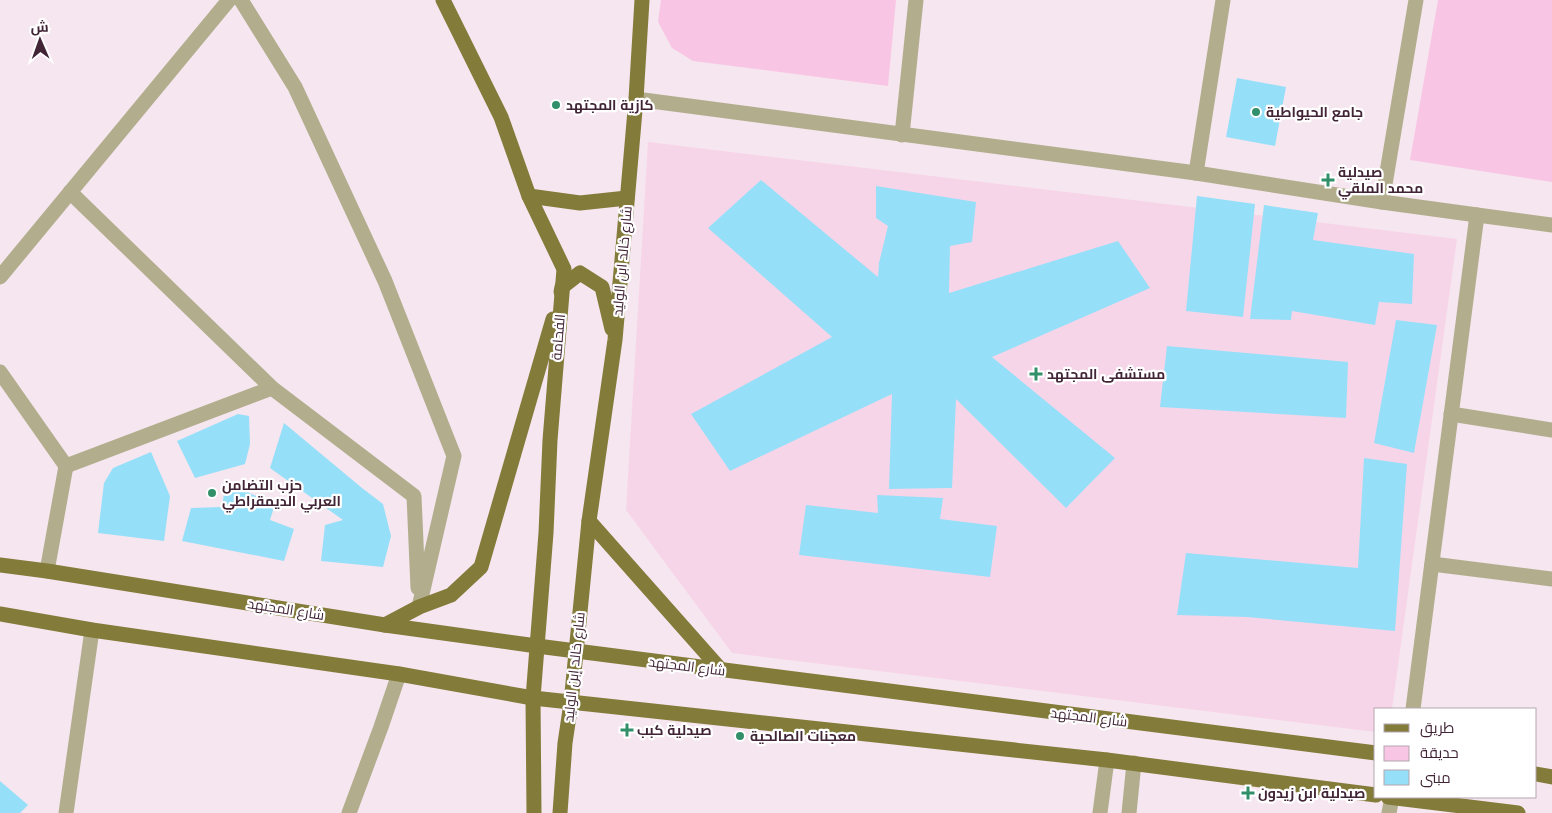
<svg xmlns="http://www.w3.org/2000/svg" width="1552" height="813" font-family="Arial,Cairo,sans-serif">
<rect width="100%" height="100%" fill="#f6e6ef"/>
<path fill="#f7d5e9" d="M648,142L1457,239L1392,709H1376V732L732,653L626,510Z"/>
<g fill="#f8c6e4">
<path d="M661,0H896L888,86L693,61L672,48L658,22Z"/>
<path d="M1438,0H1552V182L1410,160Z"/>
</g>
<g fill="#96dff9">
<path d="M1237,78L1286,87L1275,146L1226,137Z"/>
<path d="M761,180L878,277L879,263L888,226L876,218V186L976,202L972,242L950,246L949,293L1118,241L1150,288L992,357L1115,458L1066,508L956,399L952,488L889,489L892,394L730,471L691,414L832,337L708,228Z"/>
<path d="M1197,196L1255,204L1243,317L1186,311Z"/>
<path d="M1264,205L1318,213L1313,240L1414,254L1412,304L1379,302L1375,325L1292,311L1291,320L1250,319Z"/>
<path d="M1396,320L1437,325L1414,453L1374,443Z"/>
<path d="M1167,346L1348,362L1346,418L1160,407Z"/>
<path d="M238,414L249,416L250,444L245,464L195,478L177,441Z"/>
<path d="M284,423L362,488L383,504L391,536L383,567L321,561L325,525L343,520L270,468Z"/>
<path d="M151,452L170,496L164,541L98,533L104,483L113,468Z"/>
<path d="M1364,458L1407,464L1395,631L1247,617L1177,615L1186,553L1358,568Z"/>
<path d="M250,482L249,493L275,504L270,520L294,529L284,561L182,541L191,508L222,507L224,494Z"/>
<path d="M877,495L943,498L940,519L997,526L990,577L799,555L806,505L878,513Z"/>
<path d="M0,781L28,805L20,813H0Z"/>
</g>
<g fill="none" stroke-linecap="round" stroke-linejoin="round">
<g stroke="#b2ae8d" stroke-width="15">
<path d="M241,0L295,87L385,281L454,456L419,607"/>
<path d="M636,99L1196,173L1382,202L1477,215L1413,709"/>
<path d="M902,135L916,0"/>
<path d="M1196,173L1223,0"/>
<path d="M70,192L272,388L414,496L418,588"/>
<path d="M1382,202L1416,0"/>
<path d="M1477,215L1552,225"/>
<path d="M0,277L229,0"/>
<path d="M0,372L66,466L47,571"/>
<path d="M1451,414L1552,430"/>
<path d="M66,466L272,388"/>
<path d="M1432,564L1552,579"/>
<path d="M66,813L92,630"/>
<path d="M349,813L381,727L399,674"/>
<path d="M1100,813L1107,760"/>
<path d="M1129,813L1134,763"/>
<path d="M1389,813L1392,797"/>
</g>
<g stroke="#837b39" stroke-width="15">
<path d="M443,0L501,117L529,196L564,269L550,440L546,533L533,698L534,813"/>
<path d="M529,196L580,203L627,198"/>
<path d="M561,292L562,287L580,273L602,287L612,329"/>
<path d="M589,521L721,670"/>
<path d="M0,565L47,571L385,625L537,646L1376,753"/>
<path d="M0,614L92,630L399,674L533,698L1107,760L1376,795"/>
<path d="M385,625L419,607L451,595L481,567L553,319"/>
<path d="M1536,774L1552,777"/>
<path d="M1388,797L1518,813"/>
<path d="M560,813L565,743L571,703L589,521L615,340L636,99L642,0"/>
</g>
</g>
<g fill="#319069" stroke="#fff" stroke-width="2">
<circle cx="556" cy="105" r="5"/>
<circle cx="1256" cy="112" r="5"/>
<path d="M1325.5 172.5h5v5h5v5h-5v5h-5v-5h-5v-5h5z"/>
<path d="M1033.5 366.5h5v5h5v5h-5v5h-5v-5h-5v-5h5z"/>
<circle cx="212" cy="493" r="5"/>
<path d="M624.5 722.5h5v5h5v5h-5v5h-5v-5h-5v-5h5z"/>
<circle cx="740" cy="736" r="5"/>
<path d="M1245.5 785.5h5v5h5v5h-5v5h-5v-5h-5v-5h5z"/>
</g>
<g text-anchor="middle" stroke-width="4.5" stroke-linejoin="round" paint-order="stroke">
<g font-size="14" font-weight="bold" fill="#412436" stroke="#fff" text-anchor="start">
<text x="566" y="110">كازية المجتهد</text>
<text x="1266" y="117">جامع الحيواطية</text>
<text x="1338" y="177">صيدلية<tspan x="1338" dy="16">محمد الملقي</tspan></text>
<text x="1047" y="379">مستشفى المجتهد</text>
<text x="222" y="490">حزب التضامن<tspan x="222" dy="16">العربي الديمقراطي</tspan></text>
<text x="637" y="735">صيدلية كبب</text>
<text x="750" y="741">معجنات الصالحية</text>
<text x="1258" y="798">صيدلية ابن زيدون</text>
</g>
<g font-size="14" fill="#412436" stroke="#fff">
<text transform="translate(622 261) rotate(-85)" y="5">شارع خالد ابن الوليد</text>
<text transform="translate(558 337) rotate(-85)" y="5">الفحامة</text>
<text transform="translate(286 609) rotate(9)" y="5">شارع المجتهد</text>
<text transform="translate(687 666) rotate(7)" y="5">شارع المجتهد</text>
<text transform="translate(574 667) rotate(-84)" y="5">شارع خالد إبن الوليد</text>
<text transform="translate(1089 717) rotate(7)" y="5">شارع المجتهد</text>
</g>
</g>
<rect x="1374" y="708" width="162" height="90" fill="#ffffff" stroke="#b3a7af"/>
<rect x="1384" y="724" width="25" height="8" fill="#837b39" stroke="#b3a7af"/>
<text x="1420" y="733" font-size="15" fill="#412436">طريق</text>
<rect x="1384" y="746" width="25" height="15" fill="#f8c6e4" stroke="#b3a7af"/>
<text x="1420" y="758" font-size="15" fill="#412436">حديقة</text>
<rect x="1384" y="770" width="25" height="15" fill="#96dff9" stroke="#b3a7af"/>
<text x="1420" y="783" font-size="15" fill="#412436">مبنى</text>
<g transform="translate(40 40) rotate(358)" stroke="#ffffff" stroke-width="4" paint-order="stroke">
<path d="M0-4L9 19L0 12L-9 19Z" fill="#412436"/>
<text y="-8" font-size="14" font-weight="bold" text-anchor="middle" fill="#412436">ش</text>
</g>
</svg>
